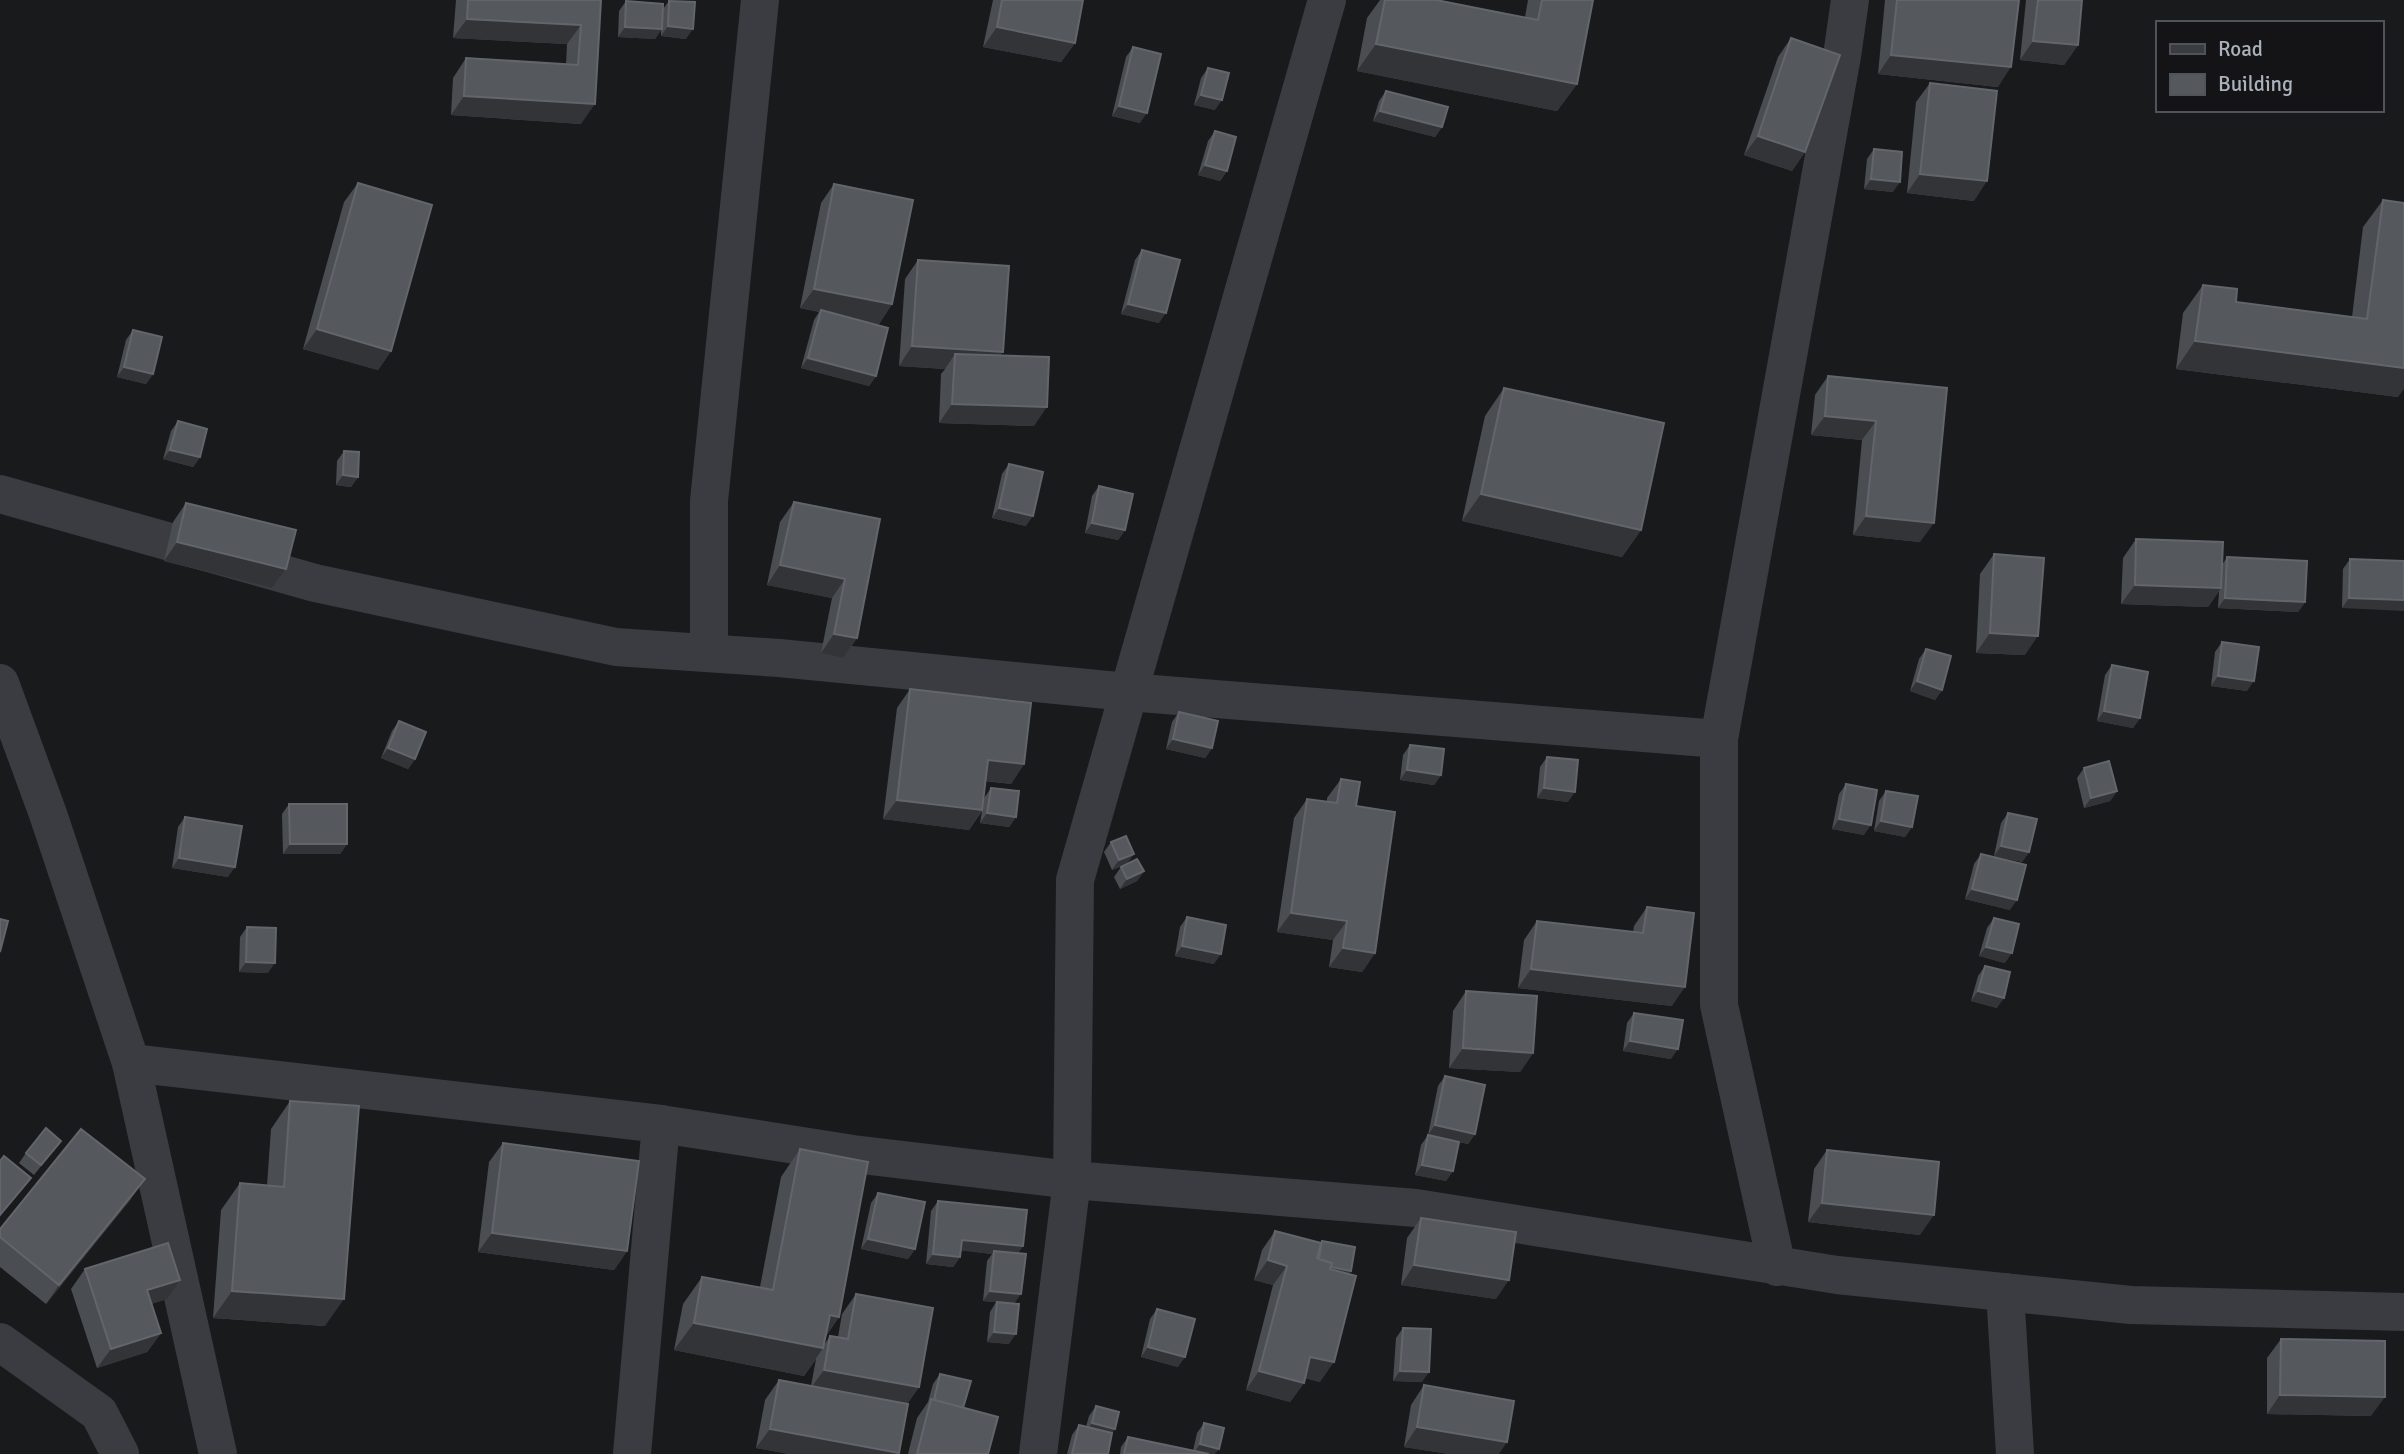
<svg xmlns="http://www.w3.org/2000/svg" width="2404" height="1454" font-family="Signika,sans-serif">
<rect width="100%" height="100%" fill="#191a1c"/>
<g fill="none" stroke-linecap="round" stroke-linejoin="round">
<g stroke="#3a3c41" stroke-width="38">
<path d="M0,494L315,583L616,647L779,658L1128,692L1719,739"/>
<path d="M709,653V501L760,0"/>
<path d="M0,683L48,814L131,1063L218,1454"/>
<path d="M131,1063L661,1124L853,1154L1072,1180L1416,1208L1837,1275L2131,1305L2404,1312"/>
<path d="M1777,1267L1719,1005V739L1842,56L1850,0"/>
<path d="M2005,1292L2015,1454"/>
<path d="M0,1342L99,1413L120,1454"/>
<path d="M632,1454L661,1124"/>
<path d="M1038,1454L1072,1180L1075,880L1327,0"/>
</g>
</g>
<g fill="#4a4d51">
<path d="M456,0H601L581,124L451,115L453,78L466,58L566,65L567,44L453,38Z"/>
<path d="M993,0H1083L1075,43L1061,62L983,47Z"/>
<path d="M1380,0H1436L1525,17L1528,0H1593L1577,84L1557,111L1357,71L1367,18Z"/>
<path d="M1885,0H2019L1998,87L1878,74Z"/>
<path d="M2026,0H2082L2078,45L2064,65L2020,60Z"/>
<path d="M626,1L663,9L669,1L686,39L661,36V30L655,39L618,37L619,11Z"/>
<path d="M1791,38L1805,152L1792,171L1744,155L1778,57Z"/>
<path d="M1133,47L1140,123L1112,116L1126,57Z"/>
<path d="M1208,68L1215,110L1194,105L1201,78Z"/>
<path d="M1930,83L1974,201L1907,193L1916,102Z"/>
<path d="M1386,91L1442,127L1435,137L1373,121L1379,101Z"/>
<path d="M1215,131L1227,171L1220,181L1198,175L1208,141Z"/>
<path d="M1874,149L1893,192L1864,189L1867,159Z"/>
<path d="M358,183L391,351L378,370L303,349L344,202Z"/>
<path d="M834,184L892,304L879,324L857,319L876,376L869,386L801,368L814,320L819,312L800,308L821,203Z"/>
<path d="M2383,200L2398,397L2176,369L2183,313L2203,285L2236,302L2352,317L2363,227Z"/>
<path d="M1142,250L1159,323L1121,314L1135,260Z"/>
<path d="M918,260L1000,356L1034,426L939,423L941,374L945,369L899,366L905,279Z"/>
<path d="M133,330L153,374L146,384L117,377L126,340Z"/>
<path d="M1828,376L1947,388L1920,542L1853,535L1862,440L1811,435L1815,395Z"/>
<path d="M1504,388L1641,530L1622,557L1462,521L1485,416Z"/>
<path d="M178,421L200,457L193,467L163,459L171,431Z"/>
<path d="M344,451L358,477L351,487L336,485L337,461Z"/>
<path d="M1009,464L1026,526L992,518L1002,474Z"/>
<path d="M1099,486L1125,530L1118,540L1085,533L1092,496Z"/>
<path d="M794,502L880,519L857,638L843,658L821,653L832,598L767,585L780,522Z"/>
<path d="M186,503L286,569L272,588L164,561L173,522Z"/>
<path d="M2136,539L2222,565L2227,557L2305,602L2298,612L2218,608L2219,591L2208,607L2121,604L2123,558Z"/>
<path d="M1994,554L2025,655L1976,653L1980,574Z"/>
<path d="M2350,559L2404,561L2342,608L2343,569Z"/>
<path d="M2222,642L2247,691L2211,686L2215,652Z"/>
<path d="M1926,649L1942,690L1935,700L1910,691L1919,659Z"/>
<path d="M2112,665L2140,718L2133,728L2097,721L2105,675Z"/>
<path d="M910,689L1024,764L1011,784L985,781L984,798L991,788L1016,817L1009,827L980,823L982,811L969,830L883,819L897,708Z"/>
<path d="M1179,712L1212,748L1205,758L1166,749L1172,722Z"/>
<path d="M399,721L415,759L408,769L381,758L392,731Z"/>
<path d="M1410,745L1441,775L1434,785L1400,780L1403,755Z"/>
<path d="M1547,757L1568,802L1537,798L1540,767Z"/>
<path d="M2084,768L2117,791L2110,801L2084,808L2077,778Z"/>
<path d="M1341,779L1356,806L1375,953L1362,972L1329,967L1333,940L1277,932L1294,818L1307,799L1327,802V798Z"/>
<path d="M1846,784L1864,835L1832,829L1839,794Z"/>
<path d="M1886,791L1912,827L1905,837L1874,831L1879,801Z"/>
<path d="M289,804L347,844L340,854H283L282,814Z"/>
<path d="M2008,813L2029,852L2022,862L1994,856L2001,823Z"/>
<path d="M185,817L228,877L172,868L178,827Z"/>
<path d="M1111,842L1127,864L1112,870L1104,852Z"/>
<path d="M1981,854L2010,910L1965,899L1974,864Z"/>
<path d="M1121,867L1144,871L1137,881L1120,889L1114,877Z"/>
<path d="M1647,907L1672,1006L1518,988L1524,940L1537,921L1633,932L1634,926Z"/>
<path d="M1187,917L1214,964L1175,956L1180,927Z"/>
<path d="M1994,918L2005,963L1979,956L1987,928Z"/>
<path d="M247,927L268,973L239,972L240,937Z"/>
<path d="M1985,966L1997,1008L1971,1001L1978,976Z"/>
<path d="M1466,991L1533,1053L1520,1072L1449,1068L1453,1011Z"/>
<path d="M1634,1013L1671,1059L1623,1051L1627,1023Z"/>
<path d="M1445,1076L1475,1134L1468,1144L1428,1135L1438,1086Z"/>
<path d="M290,1101L325,1326L213,1318L221,1210L240,1183L267,1185L271,1129Z"/>
<path d="M1428,1135L1453,1171L1446,1181L1415,1175L1421,1145Z"/>
<path d="M61,1141L34,1175L19,1163L26,1153Z"/>
<path d="M503,1143L627,1251L614,1270L478,1252L489,1162Z"/>
<path d="M800,1149L839,1317L826,1336L824,1345L830,1336L838,1337L842,1314L856,1294L919,1387L907,1404L898,1454H789L756,1448L765,1400L779,1380L811,1386L816,1359L804,1376L674,1350L683,1304L702,1277L760,1287L781,1177Z"/>
<path d="M1827,1150L1920,1235L1808,1222L1814,1169Z"/>
<path d="M878,1193L915,1249L908,1259L861,1249L871,1203Z"/>
<path d="M131,1199L46,1304L0,1267V1229Z"/>
<path d="M938,1201L1023,1246L1018,1253L1014,1304L1009,1344L987,1342L990,1312L996,1302L983,1301L987,1261L992,1254L961,1250L960,1257L953,1267L926,1264L931,1211Z"/>
<path d="M1421,1218L1496,1299L1401,1285L1407,1238Z"/>
<path d="M1275,1231L1320,1243L1322,1241L1351,1271L1349,1274L1320,1382L1305,1378L1304,1383L1290,1402L1246,1390L1273,1285L1254,1280L1262,1250Z"/>
<path d="M85,1269L167,1299L151,1304L161,1333L147,1352L97,1368L71,1289Z"/>
<path d="M1157,1309L1178,1367L1141,1357L1150,1319Z"/>
<path d="M1403,1328L1422,1382L1393,1381L1396,1338Z"/>
<path d="M2281,1339L2371,1416L2267,1414V1358Z"/>
<path d="M940,1374L963,1408L988,1454H908L917,1418L928,1402L933,1384Z"/>
<path d="M1424,1385L1499,1454H1449L1404,1447L1411,1405Z"/>
<path d="M1096,1406L1115,1429L1112,1433L1108,1454H1067L1072,1435L1079,1425L1086,1427L1089,1416Z"/>
<path d="M1204,1423L1215,1454H1120L1121,1447L1128,1437L1193,1451L1197,1433Z"/>
</g>
<g fill="#323437">
<path d="M467,19L581,25L567,44L453,38Z"/>
<path d="M668,26L693,29L686,39L661,36Z"/>
<path d="M625,27L662,29L655,39L618,37Z"/>
<path d="M997,27L1075,43L1061,62L983,47Z"/>
<path d="M2033,41L2078,45L2064,65L2020,60Z"/>
<path d="M1376,44L1577,84L1557,111L1357,71Z"/>
<path d="M1891,55L2011,67L1998,87L1878,74Z"/>
<path d="M1201,95L1222,100L1215,110L1194,105Z"/>
<path d="M464,96L595,104L581,124L451,115Z"/>
<path d="M1119,106L1147,113L1140,123L1112,116Z"/>
<path d="M1380,111L1442,127L1435,137L1373,121Z"/>
<path d="M1758,136L1805,152L1792,171L1744,155Z"/>
<path d="M1205,165L1227,171L1220,181L1198,175Z"/>
<path d="M1920,174L1987,181L1974,201L1907,193Z"/>
<path d="M1871,179L1900,182L1893,192L1864,189Z"/>
<path d="M814,289L892,304L879,324L800,308Z"/>
<path d="M1128,304L1166,313L1159,323L1121,314Z"/>
<path d="M317,329L391,351L378,370L303,349Z"/>
<path d="M2195,341L2404,368V389L2398,397L2176,369Z"/>
<path d="M912,346L1003,352L989,371L955,354L945,369L899,366Z"/>
<path d="M808,358L876,376L869,386L801,368Z"/>
<path d="M124,367L153,374L146,384L117,377Z"/>
<path d="M952,404L1047,407L1034,426L939,423Z"/>
<path d="M1825,416L1876,421L1862,440L1811,435Z"/>
<path d="M170,450L200,457L193,467L163,459Z"/>
<path d="M343,475L358,477L351,487L336,485Z"/>
<path d="M1481,494L1641,530L1622,557L1462,521Z"/>
<path d="M999,508L1033,516L1026,526L992,518Z"/>
<path d="M1866,516L1934,523L1920,542L1853,535Z"/>
<path d="M1092,523L1125,530L1118,540L1085,533Z"/>
<path d="M177,542L286,569L272,588L164,561Z"/>
<path d="M780,565L845,579L832,598L767,585Z"/>
<path d="M2135,585L2221,588L2208,607L2121,604Z"/>
<path d="M2225,598L2305,602L2298,612L2218,608Z"/>
<path d="M2349,598L2404,600V611L2342,608Z"/>
<path d="M1990,633L2038,636L2025,655L1976,653Z"/>
<path d="M834,634L857,638L843,658L821,653Z"/>
<path d="M2218,676L2254,681L2247,691L2211,686Z"/>
<path d="M1917,681L1942,690L1935,700L1910,691Z"/>
<path d="M2104,711L2140,718L2133,728L2097,721Z"/>
<path d="M1173,739L1212,748L1205,758L1166,749Z"/>
<path d="M388,748L415,759L408,769L381,758Z"/>
<path d="M988,760L1024,764L1011,784L974,779Z"/>
<path d="M1407,770L1441,775L1434,785L1400,780Z"/>
<path d="M1544,788L1575,792L1568,802L1537,798Z"/>
<path d="M2117,791L2110,801L2084,808L2091,798Z"/>
<path d="M897,800L982,810L969,830L883,819Z"/>
<path d="M987,813L1016,817L1009,827L980,823Z"/>
<path d="M1839,819L1871,825L1864,835L1832,829Z"/>
<path d="M1881,821L1912,827L1905,837L1874,831Z"/>
<path d="M290,844H347L340,854H283Z"/>
<path d="M2001,846L2029,852L2022,862L1994,856Z"/>
<path d="M1134,854L1127,864L1112,870L1119,860Z"/>
<path d="M179,858L235,867L228,877L172,868Z"/>
<path d="M1144,871L1137,881L1120,889L1127,879Z"/>
<path d="M1972,889L2017,900L2010,910L1965,899Z"/>
<path d="M1291,913L1347,921L1333,940L1277,932Z"/>
<path d="M1182,946L1221,954L1214,964L1175,956Z"/>
<path d="M1986,947L2012,953L2005,963L1979,956Z"/>
<path d="M1343,948L1375,953L1362,972L1329,967Z"/>
<path d="M246,962L275,963L268,973L239,972Z"/>
<path d="M1531,969L1685,987L1672,1006L1518,988Z"/>
<path d="M1978,991L2004,998L1997,1008L1971,1001Z"/>
<path d="M1630,1041L1678,1049L1671,1059L1623,1051Z"/>
<path d="M1463,1048L1533,1053L1520,1072L1449,1068Z"/>
<path d="M1435,1125L1475,1134L1468,1144L1428,1135Z"/>
<path d="M1422,1165L1453,1171L1446,1181L1415,1175Z"/>
<path d="M145,1179L131,1199L46,1304L59,1285Z"/>
<path d="M1822,1203L1934,1215L1920,1235L1808,1222Z"/>
<path d="M492,1233L627,1251L614,1270L478,1252Z"/>
<path d="M868,1239L915,1249L908,1259L861,1249Z"/>
<path d="M962,1240L1023,1246L1016,1256L994,1251L992,1254L955,1250Z"/>
<path d="M933,1254L960,1257L953,1267L926,1264Z"/>
<path d="M1268,1260L1287,1266L1273,1285L1254,1280Z"/>
<path d="M1318,1265L1351,1271L1344,1281Z"/>
<path d="M1414,1265L1509,1280L1496,1299L1401,1285Z"/>
<path d="M180,1280L167,1299L134,1309L147,1290Z"/>
<path d="M232,1291L344,1299L325,1326L213,1318Z"/>
<path d="M990,1291L1021,1294L1014,1304L983,1301Z"/>
<path d="M830,1315L839,1317L820,1344Z"/>
<path d="M694,1323L823,1348L804,1376L674,1350Z"/>
<path d="M994,1332L1016,1334L1009,1344L987,1342Z"/>
<path d="M161,1333L147,1352L97,1368L111,1349Z"/>
<path d="M1148,1347L1185,1357L1178,1367L1141,1357Z"/>
<path d="M1310,1357L1334,1362L1320,1382L1297,1376Z"/>
<path d="M824,1370L919,1387L905,1407L810,1389Z"/>
<path d="M1259,1371L1304,1383L1290,1402L1246,1390Z"/>
<path d="M1400,1371L1429,1372L1422,1382L1393,1381Z"/>
<path d="M2280,1395L2385,1397L2371,1416L2267,1414Z"/>
<path d="M1092,1423L1115,1429L1108,1439L1085,1433Z"/>
<path d="M1417,1427L1507,1442L1499,1454H1449L1404,1447Z"/>
<path d="M770,1429L899,1453L898,1454H789L756,1448Z"/>
<path d="M1200,1444L1219,1449L1215,1454H1193Z"/>
</g>
<g fill="#55585d" stroke="#62666c" stroke-width="2">
<path d="M468,0H601L595,104L464,96L466,58L578,65L581,25L467,19Z"/>
<path d="M1002,0H1083L1075,43L997,27Z"/>
<path d="M1385,0H1436L1538,20L1542,0H1593L1577,84L1376,44Z"/>
<path d="M1897,0H2019L2011,67L1891,55Z"/>
<path d="M2038,0H2082L2078,45L2033,41Z"/>
<path d="M626,1L663,4L662,29L625,27Z"/>
<path d="M669,1L695,2L693,29L668,26Z"/>
<path d="M1791,38L1840,55L1805,152L1758,136Z"/>
<path d="M1133,47L1161,54L1147,113L1119,106Z"/>
<path d="M1208,68L1229,73L1222,100L1201,95Z"/>
<path d="M1930,83L1997,91L1987,181L1920,174Z"/>
<path d="M1386,91L1448,107L1442,127L1380,111Z"/>
<path d="M1215,131L1236,137L1227,171L1205,165Z"/>
<path d="M1874,149L1902,152L1900,182L1871,179Z"/>
<path d="M358,183L432,205L391,351L317,329Z"/>
<path d="M834,184L913,200L892,304L814,289Z"/>
<path d="M2383,200L2404,203V368L2195,341L2203,285L2237,289L2236,302L2367,319Z"/>
<path d="M1142,250L1180,260L1166,313L1128,304Z"/>
<path d="M918,260L1009,266L1003,352L912,346Z"/>
<path d="M821,310L888,328L876,376L808,358Z"/>
<path d="M133,330L162,337L153,374L124,367Z"/>
<path d="M955,354L1049,357L1047,407L952,404Z"/>
<path d="M1828,376L1947,388L1934,523L1866,516L1876,421L1825,416Z"/>
<path d="M1504,388L1664,423L1641,530L1481,494Z"/>
<path d="M178,421L207,429L200,457L170,450Z"/>
<path d="M344,451L359,452L358,477L343,475Z"/>
<path d="M1009,464L1043,472L1033,516L999,508Z"/>
<path d="M1099,486L1133,494L1125,530L1092,523Z"/>
<path d="M794,502L880,519L857,638L834,634L845,579L780,565Z"/>
<path d="M186,503L296,530L286,569L177,542Z"/>
<path d="M2136,539L2223,542L2221,588L2135,585Z"/>
<path d="M1994,554L2044,558L2038,636L1990,633Z"/>
<path d="M2227,557L2307,561L2305,602L2225,598Z"/>
<path d="M2350,559L2404,561V600L2349,598Z"/>
<path d="M2222,642L2259,647L2254,681L2218,676Z"/>
<path d="M1926,649L1951,656L1942,690L1917,681Z"/>
<path d="M2112,665L2148,672L2140,718L2104,711Z"/>
<path d="M910,689L1031,703L1024,764L988,760L982,810L897,800Z"/>
<path d="M1179,712L1218,721L1212,748L1173,739Z"/>
<path d="M399,721L426,732L415,759L388,748Z"/>
<path d="M1410,745L1444,749L1441,775L1407,770Z"/>
<path d="M1547,757L1578,760L1575,792L1544,788Z"/>
<path d="M2109,761L2117,791L2091,798L2084,768Z"/>
<path d="M1341,779L1360,782L1356,806L1395,812L1375,953L1343,948L1347,921L1291,913L1307,799L1337,803Z"/>
<path d="M1846,784L1877,790L1871,825L1839,819Z"/>
<path d="M991,788L1019,791L1016,817L987,813Z"/>
<path d="M1886,791L1918,796L1912,827L1881,821Z"/>
<path d="M289,804H347V844H290Z"/>
<path d="M2008,813L2037,819L2029,852L2001,846Z"/>
<path d="M185,817L242,826L235,867L179,858Z"/>
<path d="M1126,836L1134,854L1119,860L1111,842Z"/>
<path d="M1981,854L2026,865L2017,900L1972,889Z"/>
<path d="M1137,859L1144,871L1127,879L1121,867Z"/>
<path d="M1647,907L1694,913L1685,987L1531,969L1537,921L1643,933Z"/>
<path d="M1187,917L1226,925L1221,954L1182,946Z"/>
<path d="M1994,918L2019,924L2012,953L1986,947Z"/>
<path d="M0,919L8,921L0,952Z"/>
<path d="M247,927L276,928L275,963L246,962Z"/>
<path d="M1985,966L2010,972L2004,998L1978,991Z"/>
<path d="M1466,991L1537,996L1533,1053L1463,1048Z"/>
<path d="M1634,1013L1683,1020L1678,1049L1630,1041Z"/>
<path d="M1445,1076L1485,1085L1475,1134L1435,1125Z"/>
<path d="M290,1101L359,1106L344,1299L232,1291L240,1183L284,1187Z"/>
<path d="M46,1128L61,1141L41,1165L26,1153Z"/>
<path d="M81,1129L145,1179L59,1285L0,1237V1229Z"/>
<path d="M1428,1135L1459,1142L1453,1171L1422,1165Z"/>
<path d="M503,1143L639,1161L627,1251L492,1233Z"/>
<path d="M800,1149L868,1162L839,1317L830,1315L823,1348L694,1323L702,1277L773,1290Z"/>
<path d="M1827,1150L1939,1162L1934,1215L1822,1203Z"/>
<path d="M4,1156L31,1178L0,1215V1161Z"/>
<path d="M878,1193L925,1202L915,1249L868,1239Z"/>
<path d="M938,1201L1027,1210L1023,1246L962,1240L960,1257L933,1254Z"/>
<path d="M1421,1218L1516,1232L1509,1280L1414,1265Z"/>
<path d="M1275,1231L1321,1243L1317,1258L1332,1263L1330,1269L1356,1276L1334,1362L1310,1357L1304,1383L1259,1371L1287,1266L1268,1260Z"/>
<path d="M1322,1241L1355,1247L1351,1271L1331,1267L1332,1263L1319,1259Z"/>
<path d="M168,1243L180,1280L147,1290L161,1333L111,1349L85,1269Z"/>
<path d="M994,1251L1026,1254L1021,1294L990,1291Z"/>
<path d="M856,1294L933,1308L919,1387L824,1370L830,1336L848,1339Z"/>
<path d="M997,1302L1019,1304L1016,1334L994,1332Z"/>
<path d="M1157,1309L1195,1319L1185,1357L1148,1347Z"/>
<path d="M1403,1328L1431,1329L1429,1372L1400,1371Z"/>
<path d="M2281,1339L2385,1341V1397L2280,1395Z"/>
<path d="M940,1374L971,1381L963,1408L934,1400Z"/>
<path d="M779,1380L908,1404L899,1453L770,1429Z"/>
<path d="M1424,1385L1514,1401L1507,1442L1417,1427Z"/>
<path d="M931,1399L998,1417L988,1454H917Z"/>
<path d="M1096,1406L1119,1412L1115,1429L1092,1423Z"/>
<path d="M1204,1423L1224,1428L1219,1449L1200,1444Z"/>
<path d="M1079,1425L1112,1433L1108,1454H1072Z"/>
<path d="M1128,1437L1209,1454H1124Z"/>
</g>
<rect x="2156" y="21" width="228" height="91" fill="#141417" stroke="#505359" stroke-width="2"/>
<rect x="2170" y="44" width="35" height="10" fill="#3a3c41" stroke="#505359" stroke-width="2"/>
<text x="2218" y="56" font-size="21" fill="#abb2bc">Road</text>
<rect x="2170" y="74" width="35" height="21" fill="#55585d" stroke="#505359" stroke-width="2"/>
<text x="2218" y="91" font-size="21" fill="#abb2bc">Building</text>
</svg>
